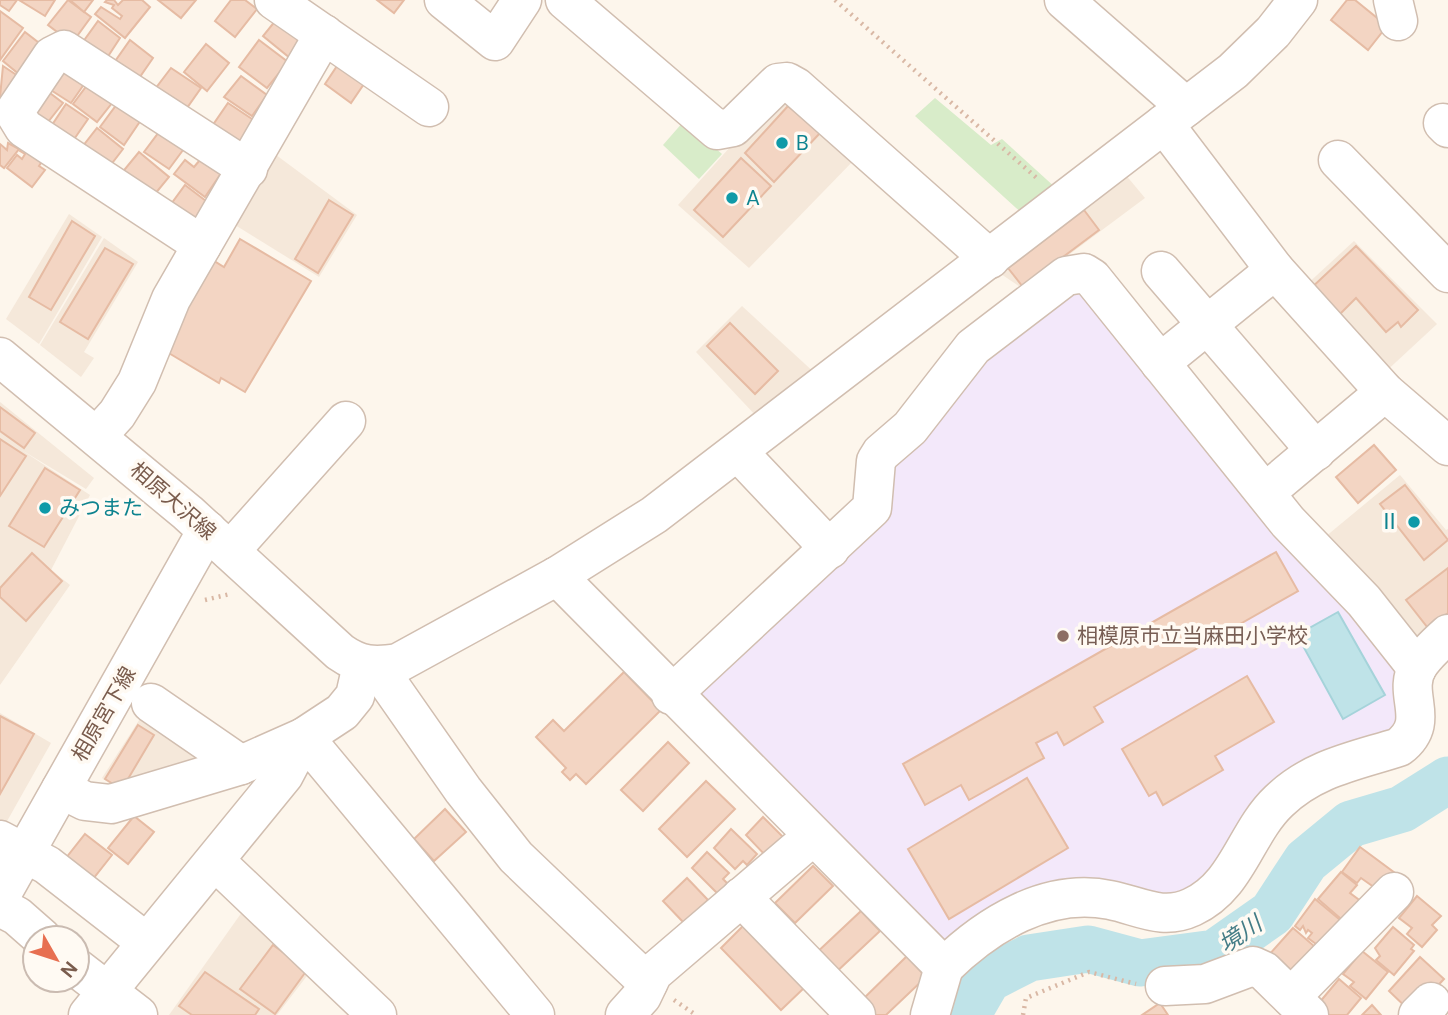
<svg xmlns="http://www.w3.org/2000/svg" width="1448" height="1015" font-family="'DM Sans','Noto Sans JP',sans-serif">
<rect width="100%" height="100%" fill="#fdf6ec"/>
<g fill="#f5e8da">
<path d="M775,97L790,98L856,158L749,268L678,205Z"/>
<path d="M268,149L357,215L319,277L227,220Z"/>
<path d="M1125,174L1145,198L1023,289L998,272Z"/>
<path d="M69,214L102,237L39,344L6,319Z"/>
<path d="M104,238L138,262L84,352L94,358L81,377L40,345Z"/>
<path d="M1354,241L1437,324L1382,375L1303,288Z"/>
<path d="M742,306L817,375L758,418L696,352Z"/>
<path d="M0,402L94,478L86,489L20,449L90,495L51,570L70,585L0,685Z"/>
<path d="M1400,475L1446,530L1448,529V628L1424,647L1319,542Z"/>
<path d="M145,711L208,752L200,764L117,789L102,778Z"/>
<path d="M0,713L51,743L6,823L0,825Z"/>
<path d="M247,905L313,968L277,1015H169Z"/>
</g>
<path fill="#f3e8fa" d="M1084,287L1395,662L1404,725L1212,874L1172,898L1087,879L944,942L694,688L888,470L981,356Z"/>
<g fill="#d8ecc9">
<path d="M935,98L991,145L1002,139L1057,189L1025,216L915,116Z"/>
<path d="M684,121L722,154L699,179L663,145Z"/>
</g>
<path fill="#bfe3e8" stroke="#a5d3da" stroke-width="2" d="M1338,612L1385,695L1343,719L1297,635Z"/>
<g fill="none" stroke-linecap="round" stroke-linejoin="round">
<path stroke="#bfe3e8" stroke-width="47" d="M967,1015L988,979L1029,958L1088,949L1140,963L1215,953L1272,913L1306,861L1351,824L1402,809L1448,780"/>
</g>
<g fill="#f3d5c3" stroke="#e6bba3" stroke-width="2">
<path d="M0,0H17L9,11L0,5Z"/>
<path d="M19,0H55L45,16Z"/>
<path d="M68,0L91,17L72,43L48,25Z"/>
<path d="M70,0H93L84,12Z"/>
<path d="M107,0H114L118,5L123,0H142L150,7L125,38L95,14L101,7L120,19L122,16L112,8L114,5L105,2Z"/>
<path d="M158,0H196L181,18Z"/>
<path d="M231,0H245L257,9L235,37L215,21Z"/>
<path d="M377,0H404L394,13Z"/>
<path d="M1347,0H1355L1387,26L1368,50L1331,20Z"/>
<path d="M0,11L23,28L0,60Z"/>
<path d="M280,15L307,37L290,58L263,36Z"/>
<path d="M98,21L120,38L103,64L80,46Z"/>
<path d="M25,32L43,46L20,75L3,61Z"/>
<path d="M130,40L153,58L135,84L111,67Z"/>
<path d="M259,40L288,62L267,88L239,67Z"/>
<path d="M206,44L229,63L207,91L184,72Z"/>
<path d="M341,60L368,78L351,103L325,84Z"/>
<path d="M61,61L87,80L71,103L43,85Z"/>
<path d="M3,66L21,78L6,101L0,97Z"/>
<path d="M171,68L201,88L182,115L152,93Z"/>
<path d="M241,76L267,95L252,116L224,97Z"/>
<path d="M91,80L116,98L97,122L73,104Z"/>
<path d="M46,90L63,103L44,127L28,112Z"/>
<path d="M120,100L143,117L124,145L100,127Z"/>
<path d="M228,103L258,123L242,153L208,132Z"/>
<path d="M66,104L88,119L68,148L46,134Z"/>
<path d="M788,106L820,133L774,182L745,153Z"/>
<path d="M97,128L123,149L106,171L79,151Z"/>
<path d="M162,128L186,146L169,169L144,152Z"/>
<path d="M8,143L19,149L4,168L0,165V144L7,150Z"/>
<path d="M25,144L45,157L39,166L45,170L32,187L7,168L17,155L22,159L25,154L20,151Z"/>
<path d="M139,152L169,177L150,200L120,175Z"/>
<path d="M205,154L224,169L205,197L174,174L185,160L194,167Z"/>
<path d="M741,158L771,186L723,237L694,210Z"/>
<path d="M185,185L206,201L195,230L166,211Z"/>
<path d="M329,200L353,215L318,273L295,259Z"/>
<path d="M1084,210L1099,230L1023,287L1008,268Z"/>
<path d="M72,221L95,236L51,310L29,297Z"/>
<path d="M240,239L311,281L245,392L221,378L219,383L162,349L214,261L224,267Z"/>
<path d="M1356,246L1418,310L1401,327L1398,322L1386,332L1356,298L1335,319L1308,291Z"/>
<path d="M105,248L133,264L88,339L60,322Z"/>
<path d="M730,323L778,371L755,394L707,346Z"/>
<path d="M0,407L35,433L24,448L0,431Z"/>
<path d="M0,439L26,456L0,496Z"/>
<path d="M1374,445L1396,470L1358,503L1336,477Z"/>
<path d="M45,468L80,490L44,547L9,526Z"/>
<path d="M1405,485L1448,540L1424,560L1380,504Z"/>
<path d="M1276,552L1298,591L1094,707L1103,722L1064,745L1057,732L1036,743L1044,758L969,800L961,785L925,805L903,764Z"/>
<path d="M32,553L62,581L26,621L0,597V588Z"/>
<path d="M1448,568V613L1428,628L1406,600Z"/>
<path d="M624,672L661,710L586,784L576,774L570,780L562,772L566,768L536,737L553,720L564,731Z"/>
<path d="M1247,676L1274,722L1215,756L1223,770L1163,805L1156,792L1149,796L1122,749Z"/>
<path d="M0,716L34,734L0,794Z"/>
<path d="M138,725L154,735L125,784L118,787L105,779Z"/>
<path d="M668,742L689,763L643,811L621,790Z"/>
<path d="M1027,778L1068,848L949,919L908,849Z"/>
<path d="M706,781L735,809L687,857L659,829Z"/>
<path d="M445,809L466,832L434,861L414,839Z"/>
<path d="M134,816L154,832L128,864L108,848Z"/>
<path d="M763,817L784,838L766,856L746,835Z"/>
<path d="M731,829L757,854L747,865L743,861L735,869L714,848Z"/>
<path d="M85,834L112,855L89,884L62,863Z"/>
<path d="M1360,847L1395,873L1381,892L1361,878L1357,883L1342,872Z"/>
<path d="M707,852L729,873L723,879L728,884L718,894L692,868Z"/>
<path d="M813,866L833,886L795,923L775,903Z"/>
<path d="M1341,872L1357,885L1350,893L1362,902L1348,925L1318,899Z"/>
<path d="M687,878L708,900L684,923L663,901Z"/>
<path d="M1417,896L1441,916L1432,925L1437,930L1422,947L1407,934L1412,928L1399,918Z"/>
<path d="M1315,899L1345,924L1316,944L1308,938L1312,933L1308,930L1306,933L1303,926L1300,930L1295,926Z"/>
<path d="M861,911L880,931L832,976L813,956Z"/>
<path d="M743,926L804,988L781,1010L721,948Z"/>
<path d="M1393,927L1414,945L1411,949L1414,951L1394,975L1376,960L1380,956L1375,948Z"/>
<path d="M1293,928L1314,946L1288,975L1267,957Z"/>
<path d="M273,945L307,970L275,1014L240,989Z"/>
<path d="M1362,951L1388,972L1366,999L1350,986L1354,982L1343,974Z"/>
<path d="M907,956L926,977L886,1015H872L860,1002Z"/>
<path d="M1420,957L1444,979L1412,1013L1389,991Z"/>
<path d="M205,972L259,1009L255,1015H192L179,1006Z"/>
<path d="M1339,979L1361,998L1347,1015H1321L1314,1009Z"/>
<path d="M1160,1003L1168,1015H1142Z"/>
<path d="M1372,1005L1381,1015H1362Z"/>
</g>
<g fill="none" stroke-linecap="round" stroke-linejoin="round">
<defs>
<g id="minor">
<path d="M274,0L429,107"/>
<path d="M444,0L495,41L522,0"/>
<path d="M565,0L717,130L733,127L778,83L787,82L796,87L990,259"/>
<path d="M1064,0L1186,107"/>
<path d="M1393,0L1398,21"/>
<path d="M1443,123L1448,128"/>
<path d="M1164,124L1275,270L1385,392L1448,446"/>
<path d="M1338,160L1448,273"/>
<path d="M202,245L24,128L16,115L17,108L52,56L64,50L248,169"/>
<path d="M1161,271L1316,451"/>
<path d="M0,357L188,513L340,652C360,666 374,667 398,663L557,576L654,515L1233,71L1273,32L1298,0"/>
<path d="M1160,363L1275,270"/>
<path d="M98,435L117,414L137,382L171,299L324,34"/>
<path d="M738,452L830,549"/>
<path d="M1266,492L1385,392"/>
<path d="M230,551L346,421"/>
<path d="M557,576L944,967C987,925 1047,887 1110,900C1140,906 1162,921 1192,907C1238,886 1245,833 1279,801C1313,768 1355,761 1399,747C1433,721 1401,695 1418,666C1425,655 1438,643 1448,634"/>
<path d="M377,667L463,790L516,857L648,983"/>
<path d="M671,695L872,508L876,461L881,453L910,428L973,347L1066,276L1084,273L1092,278L1288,522L1364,601L1417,668"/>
<path d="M151,703L241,765"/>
<path d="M61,789L85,801L111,804L241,765L304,737L342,712L355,696L362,665"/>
<path d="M0,840L47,865L146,942"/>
<path d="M215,861L377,1015"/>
<path d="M0,897L207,530"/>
<path d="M741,897L856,1015"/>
<path d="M0,907L17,916L42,938"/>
<path d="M77,968L138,1015"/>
<path d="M1165,986L1205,984L1253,966L1264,971L1309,1015"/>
<path d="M1291,997L1394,892"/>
<path d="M88,1015L284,775L304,737L535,1015"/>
<path d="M625,1015L642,996L653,973L812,837"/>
<path d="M930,1015L944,967"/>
<path d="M1418,1015L1431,1002"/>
</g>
</defs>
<use href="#minor" stroke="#d1beb0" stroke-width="41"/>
<g stroke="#d9b8a5" stroke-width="4.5" stroke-dasharray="2 5" stroke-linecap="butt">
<path d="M835,0L1039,180"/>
<path d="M205,600L230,594"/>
<path d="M674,1000L696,1015"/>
<path d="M1023,1015L1026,998L1089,972L1136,984"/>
</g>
<use href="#minor" stroke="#fff" stroke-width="38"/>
</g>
<g fill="#0f9aa8" stroke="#fffaf3" stroke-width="2.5">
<circle cx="782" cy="143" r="7"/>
<circle cx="732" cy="198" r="7"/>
<circle cx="45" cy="508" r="7"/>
<circle cx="1414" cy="522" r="7"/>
</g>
<circle fill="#8d6e63" stroke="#fffaf3" stroke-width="2.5" cx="1063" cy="636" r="7"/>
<g text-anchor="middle" stroke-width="7" stroke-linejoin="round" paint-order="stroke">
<g font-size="21" fill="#0d838f" stroke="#fffaf3" text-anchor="start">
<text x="796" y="150">B</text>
<text x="746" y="205">A</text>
<text x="59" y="515">みつまた</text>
<text x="1400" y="529" text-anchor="end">Ⅱ</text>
</g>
<g font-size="21" fill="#7a5c4d" stroke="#fffaf3">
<text transform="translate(173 501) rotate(41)" y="7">相原大沢線</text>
<text transform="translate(104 714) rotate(-60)" y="7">相原宮下線</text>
</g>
<g font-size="21" fill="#785e54" stroke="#fffaf3" text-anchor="start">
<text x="1077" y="643">相模原市立当麻田小学校</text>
</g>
<g font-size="23" font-style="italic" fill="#437c86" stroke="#fffaf3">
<text transform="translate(1240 934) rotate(-34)" y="8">境川</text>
</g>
</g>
<g transform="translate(56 959) rotate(129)"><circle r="33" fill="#fffaf3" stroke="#cabbb1" stroke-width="2"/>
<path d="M0-5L12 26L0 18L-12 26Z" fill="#e76f51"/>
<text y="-10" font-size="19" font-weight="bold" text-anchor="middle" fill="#7a5c4d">N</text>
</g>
</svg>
